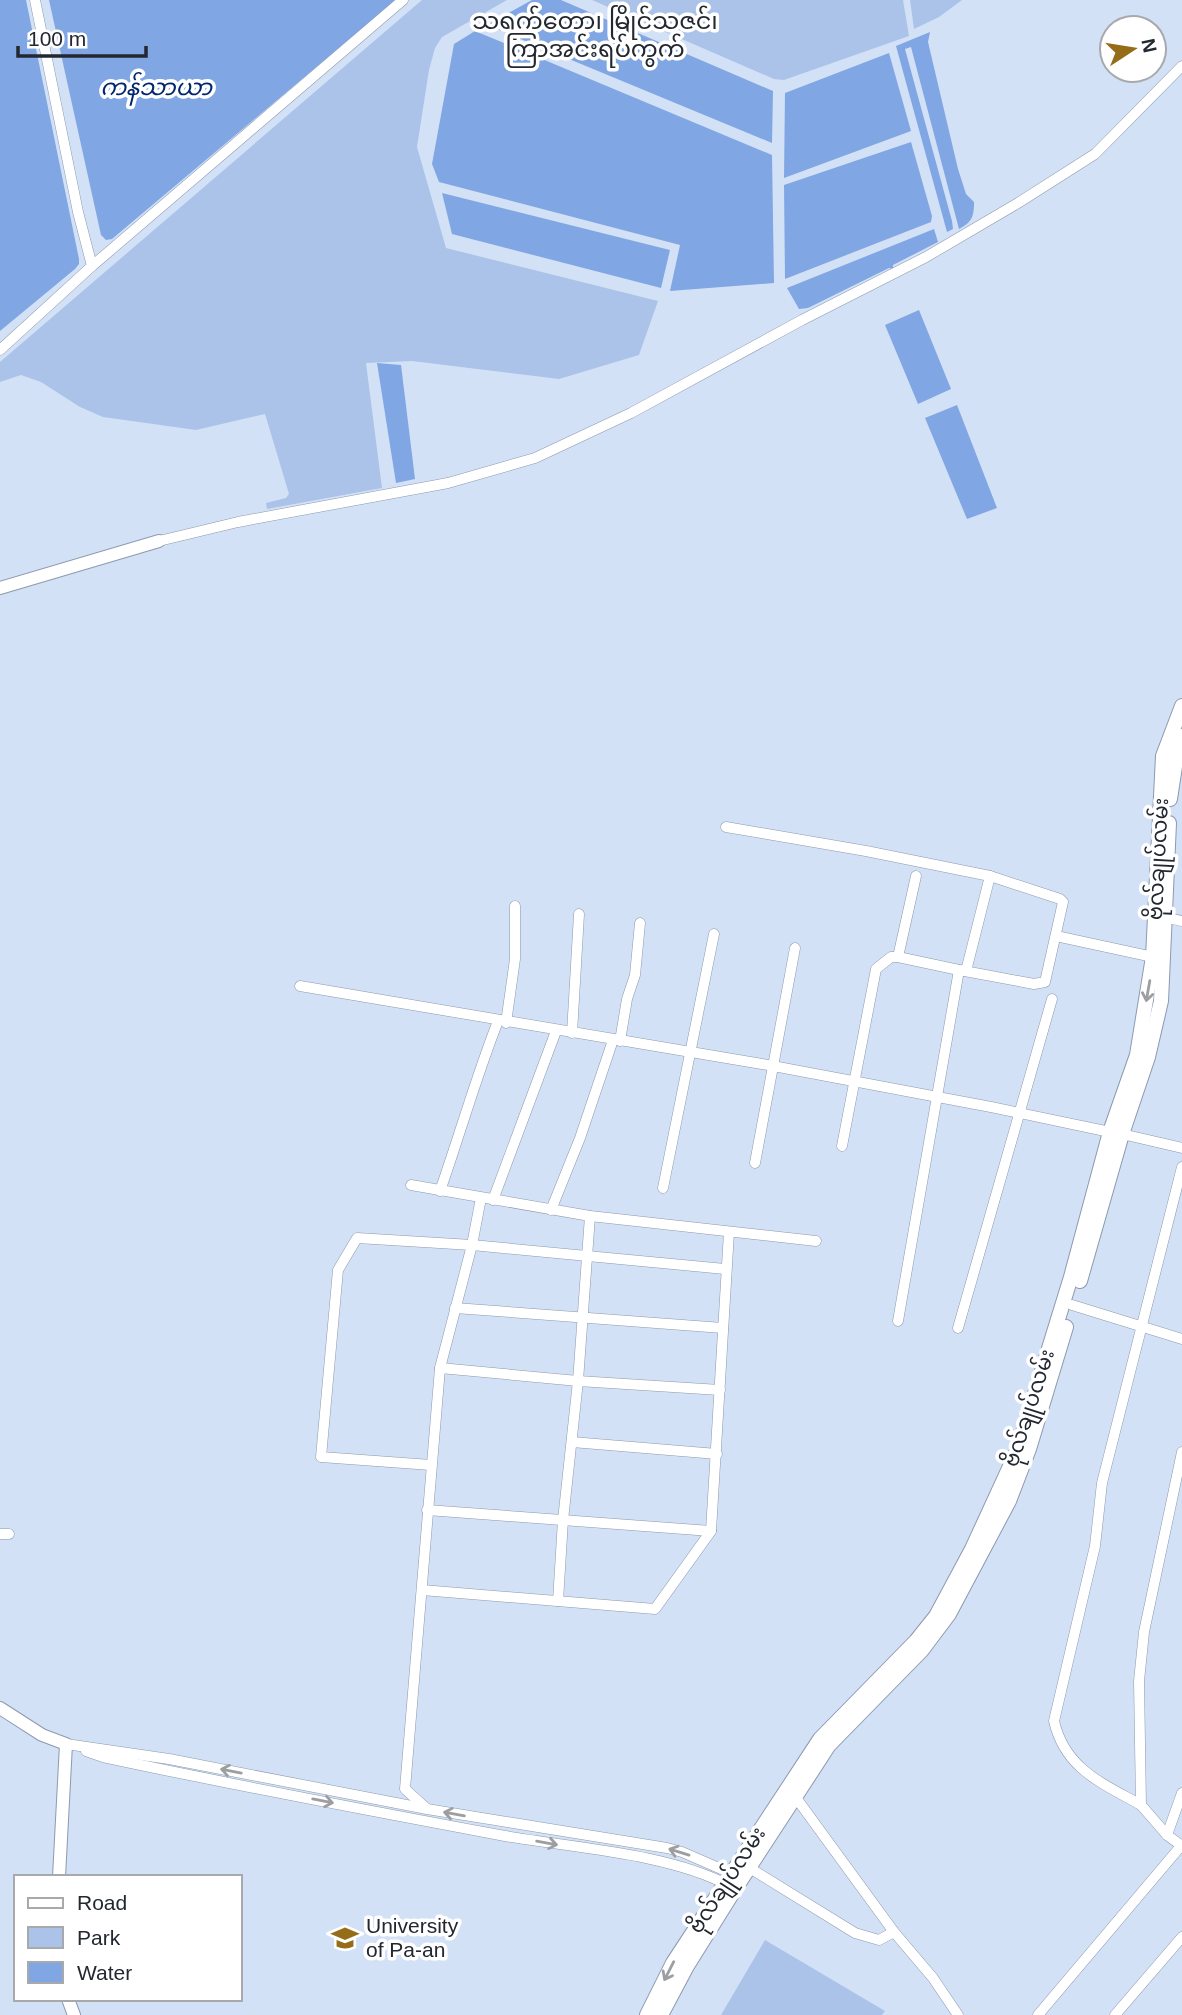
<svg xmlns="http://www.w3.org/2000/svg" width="1182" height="2015" font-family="Helvetica,'Noto Sans Myanmar',sans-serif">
<rect width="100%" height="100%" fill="#d3e1f7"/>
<g fill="#abc3e9">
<path d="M422,0H507L442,37L435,48L429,70L417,147L446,248L658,301L639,355L559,379L412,361L366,363L382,488L267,509L266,503L286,498L289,494L265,414L196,430L103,417L80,407L41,382L21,375L0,382V362Z"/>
<path d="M592,0H903L909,36L784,80L774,79Z"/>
<path d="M910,0H962L939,17L914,29Z"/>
<path d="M765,1940L885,2011L882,2015H721Z"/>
</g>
<g fill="#80a6e3">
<path d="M0,0H26L79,259V264L75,269L0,331Z"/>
<path d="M49,0H396L112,239L106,240L101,235Z"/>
<path d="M532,0H561L773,91L772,143L487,25Z"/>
<path d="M475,31L772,155L774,283L670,291L680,245L439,182L432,164L454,44Z"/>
<path d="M930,32L928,42L958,169L966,194L974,202C974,217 972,222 959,229L911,47L905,49L952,221L953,229L947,232L896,46Z"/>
<path d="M889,53L911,131L784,178L785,93Z"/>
<path d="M911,142L932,216L931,222L785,279L784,185Z"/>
<path d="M442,193L670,250L661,288L452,234Z"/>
<path d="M934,229L938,242L893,265V269L889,268L808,308L799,309L787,288Z"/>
<path d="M919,310L951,389L918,404L885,325Z"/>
<path d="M377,363L401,365L415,479L396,483Z"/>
<path d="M957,405L997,508L967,519L925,418Z"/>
</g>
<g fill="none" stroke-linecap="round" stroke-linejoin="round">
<defs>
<g id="minor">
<path d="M35,0L78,212L92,266"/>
<path d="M0,350L92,266L403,0"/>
<path d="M159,541L238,522L448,483L535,458L631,413L802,320L926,257L1018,203L1095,154L1182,66"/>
<path d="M726,827L866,851L990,876L1060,899L1063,902L1045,982L1034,984L959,970L898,1321"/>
<path d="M1159,916L1182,921"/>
<path d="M1056,936L1153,957"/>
<path d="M898,957L916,876"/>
<path d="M966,971L990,876"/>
<path d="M300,986L762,1064L991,1107L1110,1132"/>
<path d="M506,1023L515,959V906"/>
<path d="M572,1033L579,914"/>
<path d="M620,1041L627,999L635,975L640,923"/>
<path d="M1122,1134L1182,1148"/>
<path d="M842,1146L876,969L891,957H898L959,970"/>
<path d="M755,1163L795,948"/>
<path d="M411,1185L590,1216L816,1241"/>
<path d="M663,1188L714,934"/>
<path d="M440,1191C460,1134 476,1077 498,1021"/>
<path d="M493,1200L556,1031"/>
<path d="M551,1210L580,1138L613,1040"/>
<path d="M1072,1305L1182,1339"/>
<path d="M455,1308L723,1328"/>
<path d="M958,1328L1052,999"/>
<path d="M440,1368L578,1381L720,1390"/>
<path d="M572,1442L717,1454"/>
<path d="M1182,1452L1144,1632L1139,1681L1141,1805L1167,1835L1182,1846"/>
<path d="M431,1465L321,1457L338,1270L357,1238L472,1245L725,1269"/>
<path d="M427,1510L711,1531"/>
<path d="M0,1534H9"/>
<path d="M422,1590L655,1609L711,1531L729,1232"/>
<path d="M558,1601L563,1520L578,1381L590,1216"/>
<path d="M66,1744L169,1759L427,1809L667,1848L682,1852L735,1875"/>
<path d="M86,1751L103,1757C237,1786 371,1811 505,1836C574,1848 667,1853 728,1885"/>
<path d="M794,1795L894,1932L933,1978L958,2015"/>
<path d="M1141,1805C1102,1783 1065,1769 1054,1721L1095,1546L1102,1483L1182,1167"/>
<path d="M426,1808L405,1789L440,1368L472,1245L481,1198"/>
<path d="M1167,1835L1182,1793"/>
<path d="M748,1867L855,1933L879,1940L894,1932"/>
<path d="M1038,2015L1181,1846"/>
<path d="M1115,2015L1182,1937"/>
</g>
<g id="tertiary">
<path d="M0,588L159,541"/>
<path d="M0,1708L42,1735L66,1744L59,1877"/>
<path d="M68,1999L74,2015"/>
</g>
<g id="primary">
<path d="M1170,799L1176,760L1182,736"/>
<path d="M1080,1281L1122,1134L1148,1057L1161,1001L1169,823"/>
<path d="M647,2015L673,1963L820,1739L916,1641L936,1616L972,1549L1018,1449L1071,1277L1110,1132L1137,1055L1153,957L1163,756L1182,706"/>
<path d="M661,2015L687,1966L735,1889L829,1745L922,1650L949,1614L1009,1501L1029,1449L1066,1327"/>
</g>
</defs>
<use href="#minor" stroke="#8c99ae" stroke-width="11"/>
<use href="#tertiary" stroke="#8c99ae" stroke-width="14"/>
<use href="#primary" stroke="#8c99ae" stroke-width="16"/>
<use href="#minor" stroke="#fff" stroke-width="10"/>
<use href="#tertiary" stroke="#fff" stroke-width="12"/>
<use href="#primary" stroke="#fff" stroke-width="14"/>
</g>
<defs><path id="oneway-shaft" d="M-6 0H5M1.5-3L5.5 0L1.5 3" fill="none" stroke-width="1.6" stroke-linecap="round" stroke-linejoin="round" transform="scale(1.75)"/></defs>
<g stroke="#9c9ea2">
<use href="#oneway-shaft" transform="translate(1148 991) rotate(100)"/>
<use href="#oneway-shaft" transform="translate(231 1771) rotate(-169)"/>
<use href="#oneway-shaft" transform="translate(323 1801) rotate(11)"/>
<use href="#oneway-shaft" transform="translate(454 1814) rotate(-170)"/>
<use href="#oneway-shaft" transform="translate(547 1843) rotate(10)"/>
<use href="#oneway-shaft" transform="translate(679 1852) rotate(-163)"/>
<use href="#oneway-shaft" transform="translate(669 1971) rotate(117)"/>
</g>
<defs>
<symbol id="university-bare" viewBox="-9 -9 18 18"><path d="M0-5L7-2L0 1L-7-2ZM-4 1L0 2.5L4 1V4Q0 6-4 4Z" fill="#956c17" stroke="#fff" stroke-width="2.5" paint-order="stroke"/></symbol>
</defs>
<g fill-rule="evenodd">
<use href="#university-bare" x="326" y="1919" width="38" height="38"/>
</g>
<g text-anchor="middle" stroke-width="7" stroke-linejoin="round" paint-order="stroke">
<g font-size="21" fill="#222730" stroke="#fff">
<text transform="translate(1158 859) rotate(-87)" y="7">ဗိုလ်ချုပ်လမ်း</text>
<text transform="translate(1029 1408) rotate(-72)" y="7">ဗိုလ်ချုပ်လမ်း</text>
<text transform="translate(727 1880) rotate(-57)" y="7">ဗိုလ်ချုပ်လမ်း</text>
</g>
<g font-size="21" fill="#222730" stroke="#fff" text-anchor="start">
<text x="366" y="1933">University<tspan x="366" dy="24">of Pa-an</tspan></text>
</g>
<g font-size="23" font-style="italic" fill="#00276d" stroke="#fff">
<text x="156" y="95">ကန်သာယာ</text>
</g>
<g font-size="24" fill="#222730" stroke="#fff">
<text x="595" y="29">သရက်တော၊ မြိုင်သဇင်၊<tspan x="595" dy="28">ကြာအင်းရပ်ကွက်</tspan></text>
</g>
</g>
<rect x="14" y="1875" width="228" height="126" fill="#ffffff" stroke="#a7a9ac" stroke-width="2"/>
<rect x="28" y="1898" width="35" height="10" fill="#ffffff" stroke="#a7a9ac" stroke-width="2"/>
<text x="77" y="1910" font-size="21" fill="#222730">Road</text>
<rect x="28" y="1927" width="35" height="21" fill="#abc3e9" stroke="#a7a9ac" stroke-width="2"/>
<text x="77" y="1945" font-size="21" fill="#222730">Park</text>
<rect x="28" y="1962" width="35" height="21" fill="#80a6e3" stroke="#a7a9ac" stroke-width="2"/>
<text x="77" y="1980" font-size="21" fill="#222730">Water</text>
<g transform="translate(1133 49) rotate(78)"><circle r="33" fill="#ffffff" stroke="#a7a9ac" stroke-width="2"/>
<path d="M0-5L12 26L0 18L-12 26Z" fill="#956c17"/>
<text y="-10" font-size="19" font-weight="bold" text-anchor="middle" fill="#222730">N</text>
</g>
<path d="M18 46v10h128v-10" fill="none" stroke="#222730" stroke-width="3.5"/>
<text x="28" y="46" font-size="21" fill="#222730" stroke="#ffffff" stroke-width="5" paint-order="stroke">100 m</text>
</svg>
